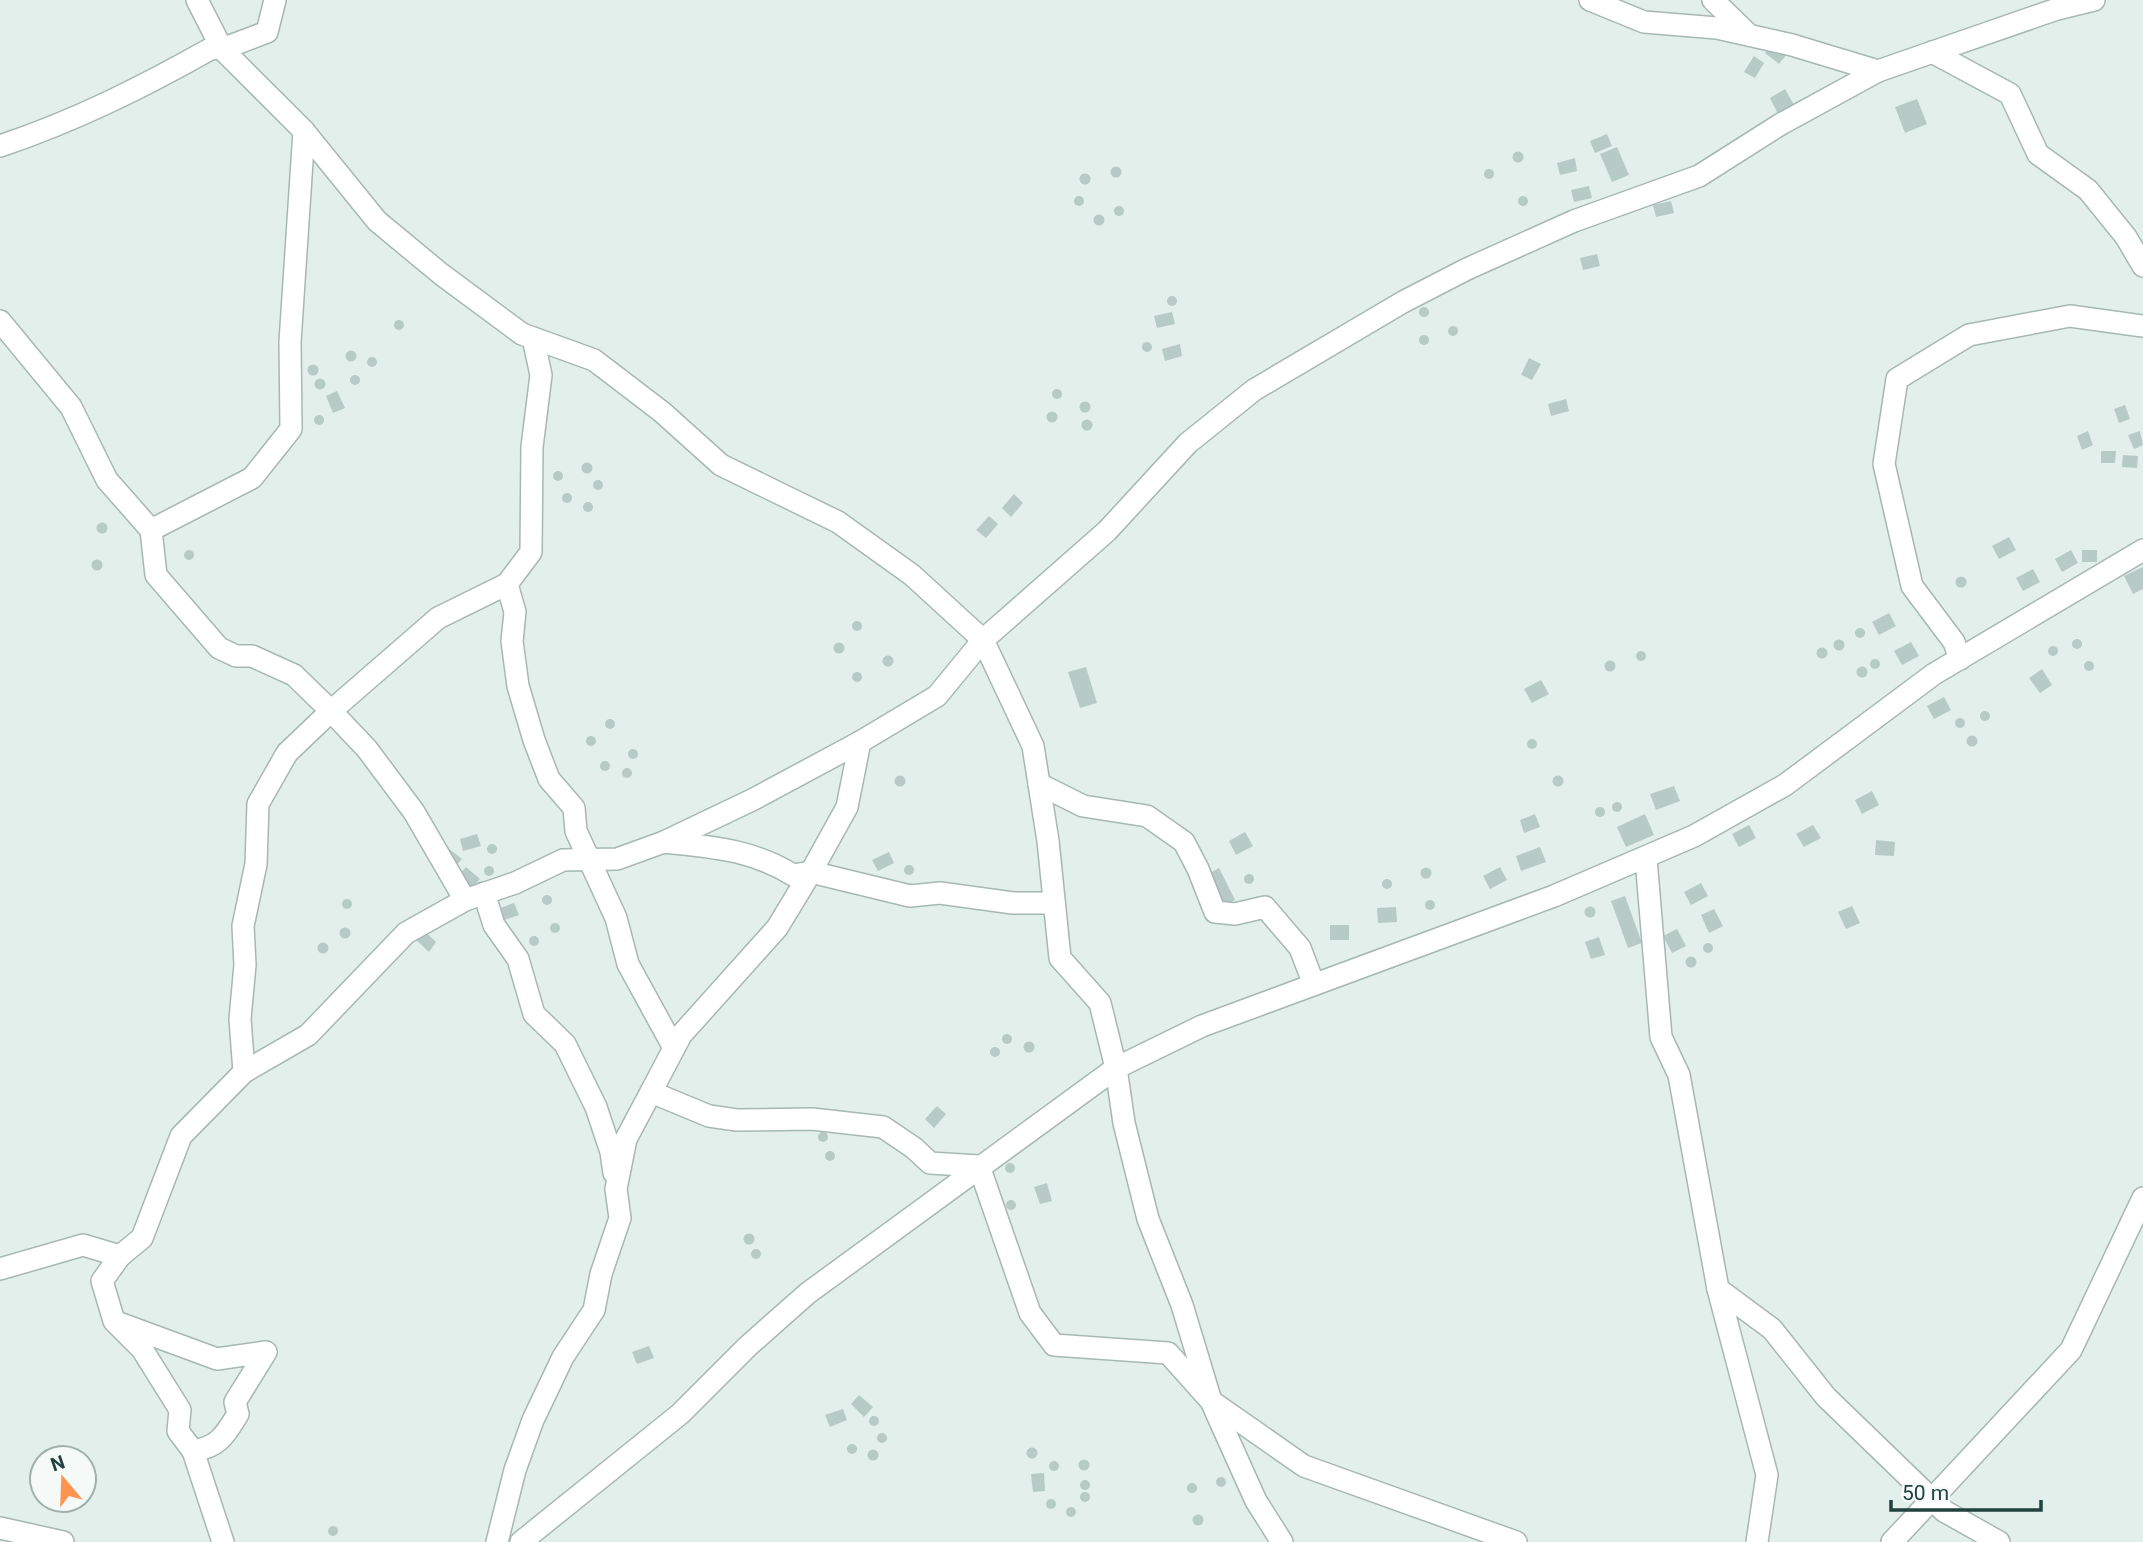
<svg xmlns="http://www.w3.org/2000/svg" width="2143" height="1542" font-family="Roboto,sans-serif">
<rect width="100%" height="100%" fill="#e3efeb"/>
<g fill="#b8cac5">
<path d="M1772,43L1787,54L1779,64L1765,53Z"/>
<path d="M1754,56L1764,63L1755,78L1744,72Z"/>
<path d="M1785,89L1794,105L1778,114L1770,98Z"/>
<path d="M1917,99L1927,124L1905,133L1895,107Z"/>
<path d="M1607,134L1612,146L1595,153L1590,141Z"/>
<path d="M1617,147L1629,175L1612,182L1600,154Z"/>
<circle cx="1518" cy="157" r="5.5"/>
<path d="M1575,158L1577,171L1560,175L1557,163Z"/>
<circle cx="1116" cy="172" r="5.5"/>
<circle cx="1489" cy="174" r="5"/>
<circle cx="1085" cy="179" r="5.5"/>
<path d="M1589,186L1592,198L1574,202L1571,190Z"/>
<circle cx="1079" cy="201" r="5"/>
<circle cx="1523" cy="201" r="5"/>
<path d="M1671,201L1674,213L1656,217L1653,205Z"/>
<circle cx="1119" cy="211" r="5"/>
<circle cx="1099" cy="220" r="5.5"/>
<path d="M1597,254L1600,266L1583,270L1580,258Z"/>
<circle cx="1172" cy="301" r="5"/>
<circle cx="1424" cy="312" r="5"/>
<path d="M1172,312L1175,324L1157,328L1154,316Z"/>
<circle cx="399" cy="325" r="5"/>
<circle cx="1453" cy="331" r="5"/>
<circle cx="1424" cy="340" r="5"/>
<circle cx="1147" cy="347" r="5"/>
<path d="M1180,344L1182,356L1165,361L1162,349Z"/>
<circle cx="351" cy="356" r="5.5"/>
<circle cx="372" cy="362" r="5"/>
<path d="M1529,358L1541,364L1532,380L1521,375Z"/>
<circle cx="313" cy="370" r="5.5"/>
<circle cx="355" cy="380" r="5"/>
<circle cx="320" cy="384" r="5.5"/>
<circle cx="1057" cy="394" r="5"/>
<path d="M337,391L345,408L333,413L326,396Z"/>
<path d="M1566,399L1569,411L1551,416L1548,404Z"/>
<circle cx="1085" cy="407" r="5.5"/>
<path d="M2125,405L2130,419L2119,423L2114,409Z"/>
<circle cx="1052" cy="417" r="5.5"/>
<circle cx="319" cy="420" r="5"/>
<circle cx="1087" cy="425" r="5.5"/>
<path d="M2088,431L2093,445L2082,450L2077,436Z"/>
<path d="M2140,431L2143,445L2134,449L2128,435Z"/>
<path d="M2101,451H2116L2115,463H2101Z"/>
<path d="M2123,455L2138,456L2137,468L2122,467Z"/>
<circle cx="587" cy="468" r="5.5"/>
<circle cx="558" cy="476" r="5"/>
<circle cx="598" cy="485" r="5"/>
<circle cx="567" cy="498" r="5"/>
<path d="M1014,494L1023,503L1011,517L1002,508Z"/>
<circle cx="588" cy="507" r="5"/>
<path d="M989,516L998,524L986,538L976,530Z"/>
<circle cx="102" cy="528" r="5.5"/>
<path d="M2009,537L2016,550L1999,559L1992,546Z"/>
<circle cx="189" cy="555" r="5"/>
<path d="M2071,550L2078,563L2062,572L2055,559Z"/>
<rect x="2082" y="550" width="15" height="12"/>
<circle cx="97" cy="565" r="5.5"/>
<path d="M2143,567V589L2133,594L2124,576Z"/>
<path d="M2033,569L2040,582L2023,591L2016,578Z"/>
<circle cx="1961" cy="582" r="5.5"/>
<path d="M1889,613L1896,626L1879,635L1872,622Z"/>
<circle cx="857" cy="626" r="5"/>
<circle cx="1860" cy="633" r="5"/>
<circle cx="2077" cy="644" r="5"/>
<circle cx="1839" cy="645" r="5.5"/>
<path d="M1911,642L1919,656L1902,665L1894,651Z"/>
<circle cx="839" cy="648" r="5.5"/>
<circle cx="2053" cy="651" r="5"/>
<circle cx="1822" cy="653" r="5.5"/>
<circle cx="1641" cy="656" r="5"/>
<circle cx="888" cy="661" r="5.5"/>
<circle cx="1875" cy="664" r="5"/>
<circle cx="1610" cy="666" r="5.5"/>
<circle cx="2089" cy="666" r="5"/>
<circle cx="1862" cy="672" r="5.5"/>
<path d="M1086,667L1097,703L1080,708L1068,672Z"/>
<path d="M2042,669L2052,685L2040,693L2029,678Z"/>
<circle cx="857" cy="677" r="5"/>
<path d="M1541,680L1549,694L1532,703L1524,689Z"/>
<path d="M1944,697L1951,710L1934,719L1927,706Z"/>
<circle cx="1985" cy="716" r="5"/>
<circle cx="1960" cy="723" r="5"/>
<circle cx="610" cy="724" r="5"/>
<circle cx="1972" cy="741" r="5.5"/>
<circle cx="591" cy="741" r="5"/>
<circle cx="1532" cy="744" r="5"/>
<circle cx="633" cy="754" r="5"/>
<circle cx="605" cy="766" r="5"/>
<circle cx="627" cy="773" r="5"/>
<circle cx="1558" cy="781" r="5.5"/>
<circle cx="900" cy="781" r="5.5"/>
<path d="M1674,786L1680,801L1656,810L1650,794Z"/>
<path d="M1872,791L1879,805L1862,814L1855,800Z"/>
<circle cx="1617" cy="807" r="5"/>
<circle cx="1600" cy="812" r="5"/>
<path d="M1535,814L1540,827L1524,833L1520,820Z"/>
<path d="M1645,814L1654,835L1626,847L1617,827Z"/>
<path d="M1749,825L1756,838L1739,847L1732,834Z"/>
<path d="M1813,825L1821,838L1804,847L1796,834Z"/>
<path d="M1245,832L1253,846L1236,855L1229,841Z"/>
<path d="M477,834L481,846L463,851L460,839Z"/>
<path d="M1876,840L1895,842L1894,856L1875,855Z"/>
<circle cx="492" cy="849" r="5"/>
<path d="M1540,847L1546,862L1521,871L1516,856Z"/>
<path d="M448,848L462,859L453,869L440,857Z"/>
<path d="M889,852L894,863L878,871L872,860Z"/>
<circle cx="909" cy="870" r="5"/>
<circle cx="489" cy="871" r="5"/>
<path d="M466,867L480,879L472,888L458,876Z"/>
<path d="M1500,867L1507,880L1490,889L1483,876Z"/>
<circle cx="1426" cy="873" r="5.5"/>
<path d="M1219,868L1235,900L1221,907L1205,876Z"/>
<circle cx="1249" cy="879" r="5"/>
<circle cx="1387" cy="884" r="5"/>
<path d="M1701,883L1708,896L1691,905L1684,892Z"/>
<circle cx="547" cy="900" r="5"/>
<path d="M1625,896L1642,943L1628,948L1611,901Z"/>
<circle cx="347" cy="904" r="5"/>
<circle cx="1430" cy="905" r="5"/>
<path d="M514,903L519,915L501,921L497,909Z"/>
<path d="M1852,906L1860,923L1846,929L1838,912Z"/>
<circle cx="1590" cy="912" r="5.5"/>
<path d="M1396,907L1397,922L1378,923L1377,908Z"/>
<path d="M1714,909L1723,926L1709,933L1701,915Z"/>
<circle cx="555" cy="928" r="5"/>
<rect x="1330" y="925" width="19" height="15"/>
<circle cx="345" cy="933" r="5.5"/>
<path d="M1677,929L1686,946L1672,953L1663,936Z"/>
<path d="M423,930L436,942L429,952L415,939Z"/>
<circle cx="534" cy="941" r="5"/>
<path d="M1599,937L1605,955L1591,959L1585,942Z"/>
<circle cx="323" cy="948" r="5.5"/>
<circle cx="1708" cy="948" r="5"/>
<circle cx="1691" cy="962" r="5.5"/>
<circle cx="1007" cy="1039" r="5"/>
<circle cx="1029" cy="1047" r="5.5"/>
<circle cx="995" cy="1052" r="5"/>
<path d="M937,1106L946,1114L934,1128L925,1119Z"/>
<circle cx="823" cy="1137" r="5"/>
<circle cx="830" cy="1156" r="5"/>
<circle cx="1010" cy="1168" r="5"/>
<path d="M1047,1183L1052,1201L1040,1204L1034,1187Z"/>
<circle cx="1011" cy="1205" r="5"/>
<circle cx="749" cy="1239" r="5.5"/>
<circle cx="756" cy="1254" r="5"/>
<path d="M649,1346L654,1358L637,1364L632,1352Z"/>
<path d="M859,1395L873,1407L864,1417L851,1404Z"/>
<path d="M843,1409L847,1420L830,1427L825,1415Z"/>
<circle cx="874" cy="1421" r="5"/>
<circle cx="882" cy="1438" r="5"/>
<circle cx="852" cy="1449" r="5"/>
<circle cx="1032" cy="1453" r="5.5"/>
<circle cx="873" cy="1455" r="5.5"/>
<circle cx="1084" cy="1465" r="5.5"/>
<circle cx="1054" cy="1466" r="5"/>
<path d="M1044,1473L1045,1491L1033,1492L1031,1474Z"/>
<circle cx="1221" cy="1482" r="5"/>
<circle cx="1085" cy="1485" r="5"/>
<circle cx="1192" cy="1488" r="5"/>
<circle cx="1085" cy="1497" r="5"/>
<circle cx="1051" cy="1504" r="5"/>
<circle cx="1071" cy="1512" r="5"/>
<circle cx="1198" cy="1520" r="5.5"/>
<circle cx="333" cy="1531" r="5"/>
</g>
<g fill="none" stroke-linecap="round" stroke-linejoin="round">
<defs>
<g id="minor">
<path d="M197,0L222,49L304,131L377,221L441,274L522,334L594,360L662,412L721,465L838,522L912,575L983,640L1033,746L1048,841L1060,958L1100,1003L1116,1068L1124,1123L1148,1219L1182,1305L1211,1401L1256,1501L1282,1542"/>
<path d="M1590,0L1644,22L1717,28L1792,45L1878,71L2057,9L2094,0"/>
<path d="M1713,0L1749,35"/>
<path d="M1932,52L2010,94L2038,154L2088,190L2126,237L2143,266"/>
<path d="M0,146C75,121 143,87 212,48L222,49L267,32L275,0"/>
<path d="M0,321L71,407L107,480L151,530L252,478L291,429L290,342L304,131"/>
<path d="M533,338L541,375L532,447L531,552L507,584L438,618L331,711L367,749L414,812L465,900L515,883L563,860L617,859L664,842L754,799L860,742L937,696L983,640L1107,531L1188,443L1254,390L1403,302L1467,269L1574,221L1699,176L1781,124L1878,71"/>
<path d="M151,530L156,575L219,648L236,656H252L294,675L331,711L287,753L258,804L256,864L243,926L245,965L240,1019L244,1072"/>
<path d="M507,584L515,612L512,641L518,686L534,740L549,779L574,808L576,831L616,918L628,964L674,1048"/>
<path d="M1960,659L1954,642L1912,586L1884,464L1897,379L1969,335L2070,316L2143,326"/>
<path d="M1039,784L1083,806L1147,816L1184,842L1198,869L1215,912L1235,914L1265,907L1300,948L1313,982"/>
<path d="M664,842C711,847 751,849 793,875L811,872L910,896L940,893L1013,903H1054"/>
<path d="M1646,859L1661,1037L1679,1075L1718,1289L1767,1475L1757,1542"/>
<path d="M484,893L494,925L518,959L534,1014L565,1044L596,1107L611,1152L614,1173"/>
<path d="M651,1092L681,1035L777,928L811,872L847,807L860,742"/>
<path d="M0,1269L83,1245L120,1256"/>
<path d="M1718,1289L1772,1329L1826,1397L1944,1511L1999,1542"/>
<path d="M119,1323L217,1359L266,1352L235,1402L238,1414C225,1435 219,1447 193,1451"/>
<path d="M0,1528L63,1542"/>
<path d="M223,1542L193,1451L178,1431L180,1410L142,1349L114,1321L102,1281L120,1256L142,1238L181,1136L244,1072L308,1035L406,933L465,900"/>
<path d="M497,1542L515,1470L533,1420L563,1357L594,1310L601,1274L620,1218L616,1189L626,1139L651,1092L709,1116L737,1120L812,1119L883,1127L914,1148L930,1163L979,1166L1030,1313L1054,1345L1168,1353L1211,1401L1304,1466L1516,1542"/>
<path d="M521,1542L680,1414L748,1346L808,1293L1116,1068L1202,1026L1554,896L1694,836L1785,785L1934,674L2143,550"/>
<path d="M1892,1542L2071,1350L2143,1198"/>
</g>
</defs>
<use href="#minor" stroke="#a5b8b4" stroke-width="24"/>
<use href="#minor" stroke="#fff" stroke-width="21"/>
</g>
<g transform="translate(63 1479) rotate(341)"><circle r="33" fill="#f5faf8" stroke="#a0b0ae" stroke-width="2"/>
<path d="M0-5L12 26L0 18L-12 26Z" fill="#ff9451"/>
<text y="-10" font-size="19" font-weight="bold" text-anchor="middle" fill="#21423e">N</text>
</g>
<path d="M1891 1500v10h150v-10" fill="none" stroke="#21423e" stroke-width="3.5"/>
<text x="1902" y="1500" font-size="21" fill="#21423e" stroke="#f5faf8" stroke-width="5" paint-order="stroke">50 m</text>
</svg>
